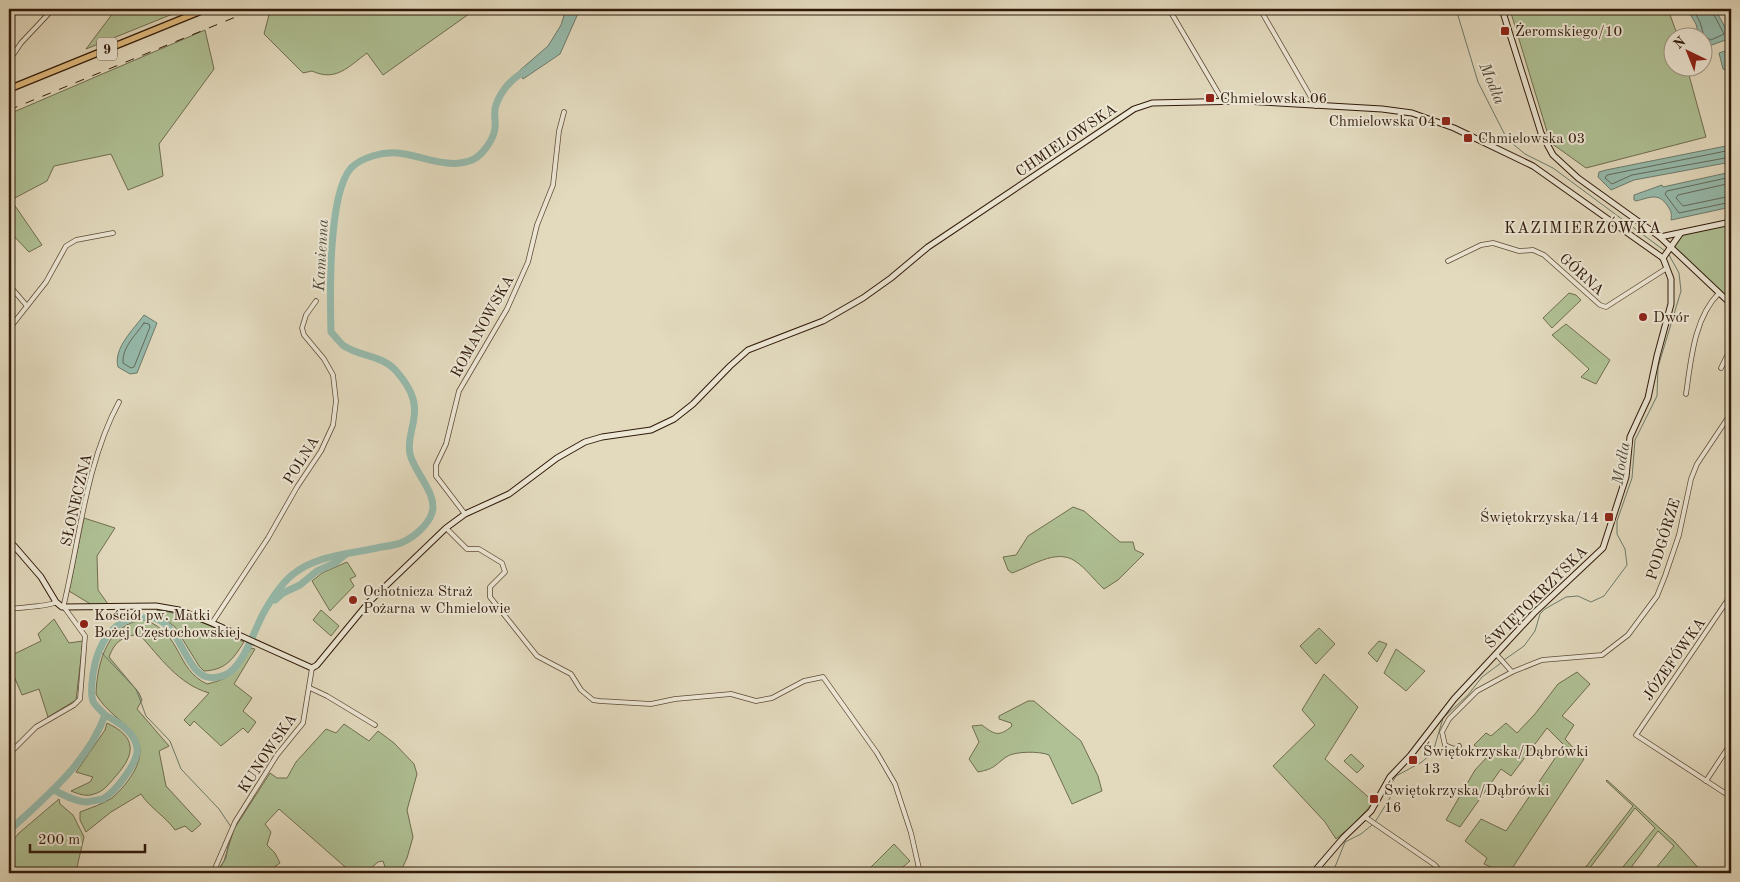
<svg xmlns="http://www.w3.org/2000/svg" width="1740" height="882" font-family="'Old Standard TT',serif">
<rect width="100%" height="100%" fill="#e3dabe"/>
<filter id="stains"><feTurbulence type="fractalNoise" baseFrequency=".004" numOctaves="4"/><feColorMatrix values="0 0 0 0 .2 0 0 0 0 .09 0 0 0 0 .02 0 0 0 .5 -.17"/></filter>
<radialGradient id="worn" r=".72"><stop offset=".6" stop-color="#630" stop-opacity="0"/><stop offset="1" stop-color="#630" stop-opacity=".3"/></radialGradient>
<g fill="#afc195" stroke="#706e50">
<path d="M116,9H185L86,49Z"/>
<path d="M276,9H476L383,75L367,53C348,67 336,82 312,71L303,73L264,34L270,11Z"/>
<path d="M1522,9H1668L1678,37L1672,38V68H1687L1706,137L1586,168L1551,143L1549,138L1511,13Z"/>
<path d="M205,30L214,69L159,144L163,176L128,190L111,154L54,166L47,181L11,200L42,245L29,252L9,231V114Z"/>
<path d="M1731,222V304L1671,246L1680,234Z"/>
<path d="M1569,293L1576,295L1581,300L1552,328L1543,318Z"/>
<path d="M1566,324L1610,360L1596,384L1581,377L1589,369L1552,335Z"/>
<path d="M1073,507L1084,511L1120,542H1133L1135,550L1144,554L1118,580L1104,589C1094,580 1086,568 1075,561C1056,548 1030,567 1012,573L1008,570L1003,557L1016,555L1028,536Z"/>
<path d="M84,518L115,528L97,556L98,590L108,604L92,605L69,591Z"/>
<path d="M347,562L356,576L350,579L354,586L330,611L312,581L322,573Z"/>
<path d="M157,610C188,614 216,628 244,642C233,659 226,670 204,671L199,666L175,627L158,614Z"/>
<path d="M321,610L339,626L331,636L313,620Z"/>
<path d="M54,619L69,643L83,641L76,700L48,717L39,689L22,695L13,674L9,676V654L10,656L41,641L38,634Z"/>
<path d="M145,620C183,634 175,669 207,684C233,678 237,670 251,648L255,649L234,684L252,698L243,711L256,722L248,733L243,728L221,746L194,721L190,726L184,720L209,693C178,684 160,657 139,634C122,637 115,641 109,657L139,693L142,700L137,709L169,746L159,751L166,786L201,824L192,832L185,826L175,830C165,816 150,808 141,794L111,812L86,832L80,820V812C90,808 103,804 112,798C128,784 150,756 135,736C123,720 105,711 96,694C97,662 108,622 145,620Z"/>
<path d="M1319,628L1335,644L1316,664L1300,646Z"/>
<path d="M1379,641L1387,644L1377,662L1368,653Z"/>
<path d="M1396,649L1425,671L1406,691L1384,673Z"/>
<path d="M1577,672L1590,684L1562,716L1574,725L1565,739L1584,759L1509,873H1504L1484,864L1487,858L1465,841L1481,819L1506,831L1564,745L1547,728L1511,776L1501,769L1460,827L1446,820L1475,770L1488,756L1474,745L1486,733L1491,736L1506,723L1517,733L1535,714L1558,684Z"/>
<path d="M1324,674L1358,707L1325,759L1374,802L1353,825L1336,839L1325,822L1273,766L1315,725L1302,710Z"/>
<path d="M1028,701H1034L1081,741L1098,776L1102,791L1072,804L1049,755C1040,751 1014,751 1006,757C994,766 994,769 978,772L969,759L979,742L972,726L982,725C995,735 999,737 1012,726L1011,723L999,719V716Z"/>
<path d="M107,723C137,737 136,754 115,777C109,784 103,792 94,794C87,797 78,794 71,791L90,782L93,777L76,772L105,730Z"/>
<path d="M344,724L369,741L378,731L394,743L414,764L417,774L407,810L413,837L407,858L400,873H387L383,861L378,862L365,873H352L279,809L265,824L271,832L267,845L275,853L280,863L266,873H217L224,861L234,829L270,773L277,778H287L296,762L326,729L336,733Z"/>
<path d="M1351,754L1364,766L1357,773L1344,761Z"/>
<path d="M1607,780L1675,842L1703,873H1696L1691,868L1686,873H1652L1674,846L1658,831L1627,873H1613L1622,868L1655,828L1635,808L1586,873H1581L1633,806L1606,781Z"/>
<path d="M59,799L60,804L73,815L84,837L77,867L69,873H9V845L19,833Z"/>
<path d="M894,844L910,861L896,873H865Z"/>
</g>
<g fill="#96bbad" stroke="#6d7b6c">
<path d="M566,9H580L560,54L523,79L519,71L548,46L561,25Z"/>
<path d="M1687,9H1715L1731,38L1709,46L1704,41L1703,43L1702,38L1699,37L1696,24Z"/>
<path d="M1731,49V72L1723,69L1719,53Z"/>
<path d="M1731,145V162L1634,180L1611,190L1598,177L1599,172L1606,170Z"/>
<path d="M1731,172V207L1671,220C1672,213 1671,211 1667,205C1658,192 1649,198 1636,201L1634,200V195L1662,185L1663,187Z"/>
<path d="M144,315L157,323L137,373L130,374L118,367C113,348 134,329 144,315Z"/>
</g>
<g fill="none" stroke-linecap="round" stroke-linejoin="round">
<g stroke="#636a5c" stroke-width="1">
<path d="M1693,9L1700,22L1704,36L1711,40L1724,34L1711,9"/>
<path d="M1731,150L1607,175L1605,178L1612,184L1632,175L1731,157"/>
<path d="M1731,177L1667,191L1665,194L1679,213L1731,202"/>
<path d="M1731,183L1678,195L1676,198L1683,206L1731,196"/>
<path d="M144,323L149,324L150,327L134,367L131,368L123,363C122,347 136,335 144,323Z"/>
</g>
<g stroke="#6d7b6c" stroke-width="1">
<path d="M1456,9L1478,82L1507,139L1525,154L1553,168L1665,251"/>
<path d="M99,650L136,689L146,716L170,741L181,769L219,809L231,827"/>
<path d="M1504,660L1524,646L1535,631L1540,614L1545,609L1566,597L1578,596L1591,602L1604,596L1627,565L1625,549L1617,534V521L1632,478L1635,440L1657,396L1658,367L1681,291L1679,273L1668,253"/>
<path d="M1375,822L1390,798V786L1396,776L1422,762L1433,752L1443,718L1468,695L1482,677L1501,663"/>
<path d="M216,873L226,858L229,840"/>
<path d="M1328,873L1335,867L1345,842L1361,834L1372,825"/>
</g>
<g stroke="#96bbad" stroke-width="7">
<path d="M275,600L283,593L300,585L317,571L335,563L345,555"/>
<path d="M54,790C64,795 76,802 87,802C91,801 99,800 103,799C115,792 139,762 137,748C135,732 118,722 105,715"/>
<path d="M9,831C45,797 88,763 105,715C102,711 95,706 93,701C90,693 92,682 93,674C97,645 113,616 146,617C188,617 181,693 225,675C243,668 255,628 264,612C272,598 280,585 292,575C316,555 351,554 381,547C388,546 397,545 403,542C414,537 428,525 432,513C438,494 414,472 410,454C407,439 413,430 414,417C417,399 408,385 397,372C383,355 361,357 344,346C339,342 335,336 331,332C330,297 328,194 351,168C362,157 382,152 397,153C421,155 447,170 472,160C482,156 494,139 495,128C496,120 493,112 496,105C502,88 513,78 528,69"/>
</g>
<defs>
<g id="street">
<path d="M1169,9L1223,101"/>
<path d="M1260,9L1316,106"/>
<path d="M9,61L21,43L53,9"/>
<path d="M1448,261L1481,245L1493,243L1519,251L1533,250L1544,255L1600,305L1606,307L1667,268"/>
<path d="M9,285L27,306"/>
<path d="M9,329L46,282L66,246L76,240L113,233"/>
<path d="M1721,368L1731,348"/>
<path d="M1686,394C1691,360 1694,318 1719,293"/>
<path d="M465,514L436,476V465L446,444L459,391L507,309L528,262L537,225L553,185L559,131L564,112"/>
<path d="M446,528L467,549H479L502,563L505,572L490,587V597L537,656L571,674L581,690L593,700L600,701L651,704L675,699L731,694L756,701L772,698L804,681L823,677L877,753L895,784L911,833L920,873"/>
<path d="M9,552L13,545"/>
<path d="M1731,595L1636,735L1731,797"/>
<path d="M9,609C20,607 49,607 56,602"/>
<path d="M212,623L268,538L297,487L321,451L333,425L336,401L333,375L324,359L304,335L302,328L306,315L316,301"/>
<path d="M1496,654L1512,672"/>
<path d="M310,688L327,696L375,725"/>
<path d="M1459,746L1454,749L1445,745L1442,732L1449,719L1477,691L1512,672L1542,660L1602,655L1628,635L1657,596L1665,576L1679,535L1691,479L1697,464L1731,413"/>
<path d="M9,754L36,727L74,705L80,699L85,636L64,607V604C80,537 86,463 119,402"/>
<path d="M1706,781L1731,743"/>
<path d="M1365,817L1435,865L1442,873"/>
<path d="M213,873L235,822L277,755L303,723L312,668"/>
</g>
<g id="secondary">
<path d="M1502,9L1541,133L1553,155L1578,178L1660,237L1731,304"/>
<path d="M1660,237L1731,222"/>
<path d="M1663,258L1680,234"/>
<path d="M9,540L41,577L56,602L62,607L156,606L179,610L212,623L312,668L317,665L369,602L446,528L465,514L509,494L557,458L585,442L602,437L651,430L674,419L693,404L730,366L748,350L823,321L863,298L891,278L928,247L1134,109L1152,103L1245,101L1382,109L1412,113L1454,128L1533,166L1663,258"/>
<path d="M1313,873L1344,837L1371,811L1390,777L1410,756L1454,699L1534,613L1603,548L1626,477L1630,437L1648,398L1657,356L1671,304V279L1663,258"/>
</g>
<path id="primary" d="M9,89L206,9"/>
</defs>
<use href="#street" stroke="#5d4a37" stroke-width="5.5"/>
<use href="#secondary" stroke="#301a0a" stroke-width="7"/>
<use href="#primary" stroke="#301a0a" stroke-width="8"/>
<use href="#street" stroke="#ede7d5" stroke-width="4"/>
<use href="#secondary" stroke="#ede7d5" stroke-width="5"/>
<use href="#primary" stroke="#e2bd7f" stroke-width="5.5"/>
<path stroke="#301a0a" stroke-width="1" stroke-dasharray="9 9" stroke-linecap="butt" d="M9,110L255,9"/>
</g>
<g fill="#8f2418" stroke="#ede7d5" stroke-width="2">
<rect x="1500" y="26" width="10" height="10" rx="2.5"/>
<rect x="1205" y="93" width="10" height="10" rx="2.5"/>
<rect x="1441" y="116" width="10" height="10" rx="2.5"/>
<rect x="1463" y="133" width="10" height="10" rx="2.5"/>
<circle cx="1643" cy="317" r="5"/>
<rect x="1604" y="512" width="10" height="10" rx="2.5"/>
<circle cx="353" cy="600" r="5"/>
<circle cx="84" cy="624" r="5"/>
<rect x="1408" y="755" width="10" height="10" rx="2.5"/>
<rect x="1369" y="794" width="10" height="10" rx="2.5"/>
</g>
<g text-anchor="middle" stroke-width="4" stroke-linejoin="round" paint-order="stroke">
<rect fill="#ede7d5" stroke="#695847" stroke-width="1" x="97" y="37.5" width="20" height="23" rx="4"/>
<g font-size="14" font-weight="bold" fill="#301a0a">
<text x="107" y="54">9</text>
</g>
<g font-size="15" fill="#301a0a" stroke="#ede7d5" text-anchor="start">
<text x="1515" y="36">Żeromskiego/10</text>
<text x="1220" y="103">Chmielowska 06</text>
<text x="1436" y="126" text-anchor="end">Chmielowska 04</text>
<text x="1478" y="143">Chmielowska 03</text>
<text x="1653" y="322">Dwór</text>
<text x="1599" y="522" text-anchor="end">Świętokrzyska/14</text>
<text x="363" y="596">Ochotnicza Straż<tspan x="363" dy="17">Pożarna w Chmielowie</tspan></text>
<text x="94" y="620">Kościół pw. Matki<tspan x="94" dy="17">Bożej Częstochowskiej</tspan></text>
<text x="1423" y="756">Świętokrzyska/Dąbrówki<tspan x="1423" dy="17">13</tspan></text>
<text x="1384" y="795">Świętokrzyska/Dąbrówki<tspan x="1384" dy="17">16</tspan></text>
</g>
<g font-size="15" fill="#301a0a" stroke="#ede7d5">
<text transform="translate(1066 140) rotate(-34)" y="5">CHMIELOWSKA</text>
<text transform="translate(1582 274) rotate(42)" y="5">GÓRNA</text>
<text transform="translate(482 326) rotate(-61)" y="5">ROMANOWSKA</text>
<text transform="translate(301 460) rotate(-58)" y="5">POLNA</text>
<text transform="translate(76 500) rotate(-77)" y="5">SŁONECZNA</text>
<text transform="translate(1663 539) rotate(-73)" y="5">PODGÓRZE</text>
<text transform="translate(1536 597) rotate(-45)" y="5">ŚWIĘTOKRZYSKA</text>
<text transform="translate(1674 659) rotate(-55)" y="5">JÓZEFÓWKA</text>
<text transform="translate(267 753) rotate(-56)" y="5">KUNOWSKA</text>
</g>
<g font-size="16" font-style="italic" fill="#4f4a3b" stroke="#ede7d5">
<text transform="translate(1493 83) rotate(67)" y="6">Modła</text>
<text transform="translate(320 255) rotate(-87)" y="6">Kamienna</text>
<text transform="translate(1620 463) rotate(-80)" y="6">Modła</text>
</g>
<g font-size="16" letter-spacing="1" fill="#301a0a" stroke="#ede7d5">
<text x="1583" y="233">KAZIMIERZÓWKA</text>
</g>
</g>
<rect width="1740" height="882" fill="none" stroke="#e3dabe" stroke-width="30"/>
<rect x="10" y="10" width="1720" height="862" fill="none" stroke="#301a0a" stroke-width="2.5"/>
<rect x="15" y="15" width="1710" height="852" fill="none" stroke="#301a0a"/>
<g transform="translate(1688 52) rotate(317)"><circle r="24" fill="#ede7d5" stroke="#a19584"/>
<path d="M0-4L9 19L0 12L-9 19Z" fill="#8f2418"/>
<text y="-8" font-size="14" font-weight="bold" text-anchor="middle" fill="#301a0a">N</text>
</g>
<path d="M30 844v8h115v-8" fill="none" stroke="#301a0a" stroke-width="2.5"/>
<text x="38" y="844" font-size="15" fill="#301a0a" stroke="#ede7d5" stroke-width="4" paint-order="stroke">200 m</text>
<rect width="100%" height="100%" filter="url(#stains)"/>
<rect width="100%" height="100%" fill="url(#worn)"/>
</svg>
